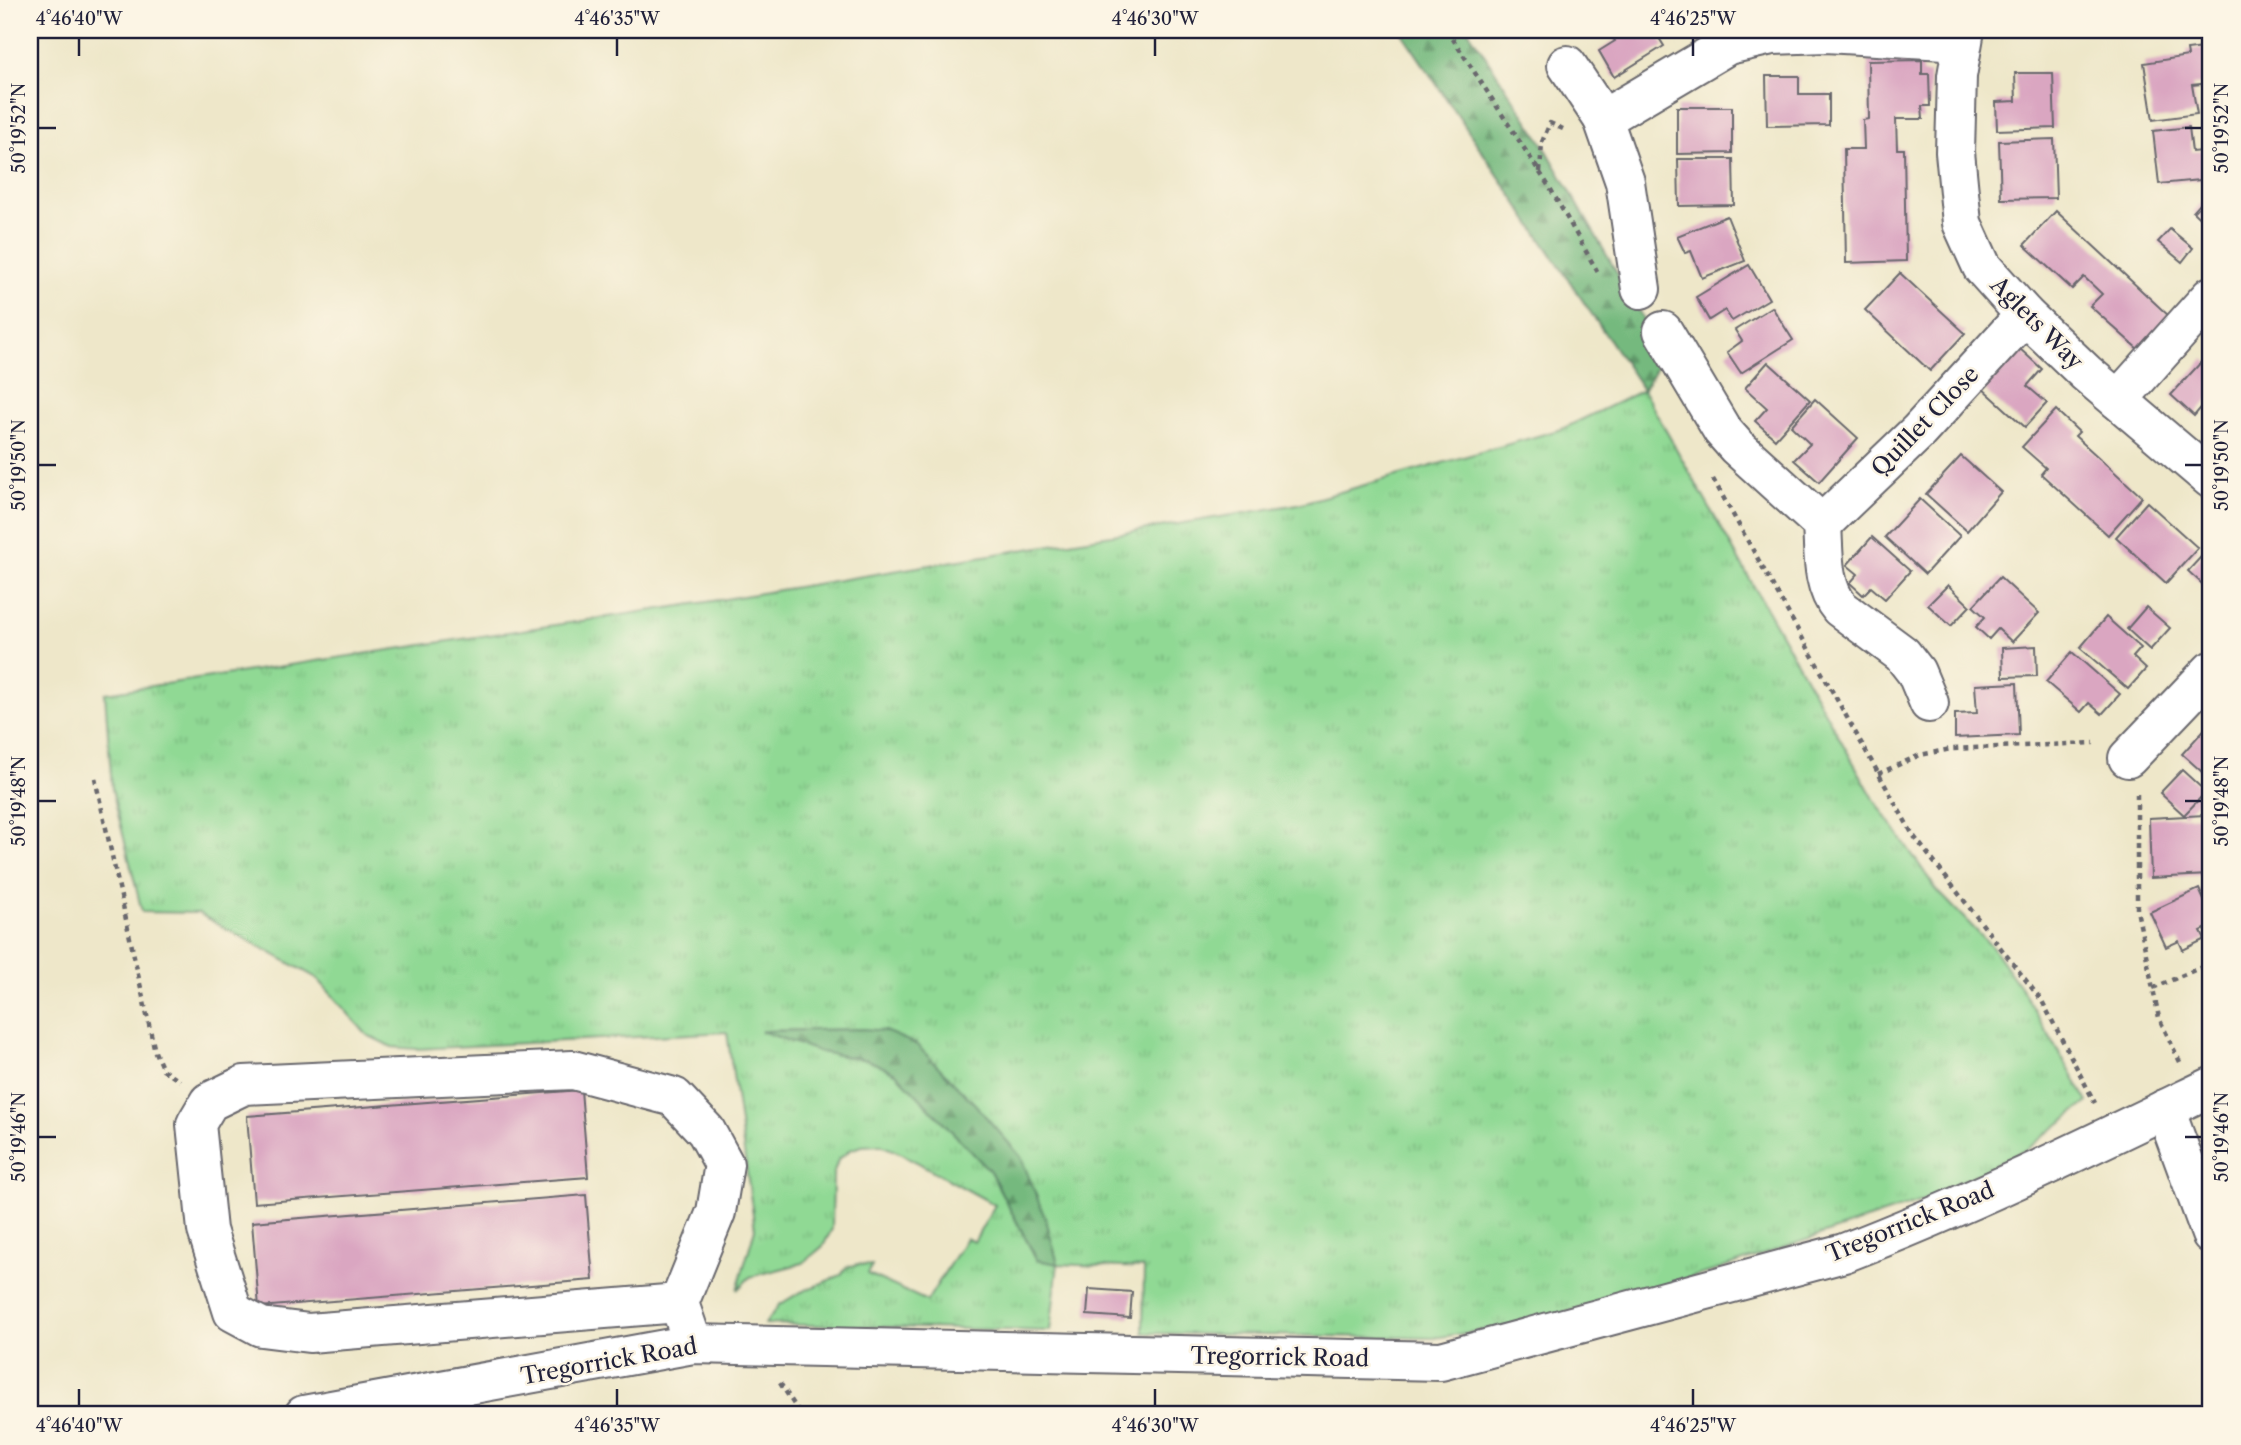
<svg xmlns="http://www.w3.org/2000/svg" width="2241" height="1445" font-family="'Libre Caslon Text',serif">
<defs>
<pattern id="grass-tufts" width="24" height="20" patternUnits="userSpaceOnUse" patternTransform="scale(1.75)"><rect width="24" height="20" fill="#90d994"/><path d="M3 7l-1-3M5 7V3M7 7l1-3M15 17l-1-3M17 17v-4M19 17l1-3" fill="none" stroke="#7cba80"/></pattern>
<pattern id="forest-firs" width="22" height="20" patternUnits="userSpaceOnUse" patternTransform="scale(1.75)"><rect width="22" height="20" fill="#74b97e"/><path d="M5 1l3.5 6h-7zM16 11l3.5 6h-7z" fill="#5f9668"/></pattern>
</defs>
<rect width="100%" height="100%" fill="#fcf5e5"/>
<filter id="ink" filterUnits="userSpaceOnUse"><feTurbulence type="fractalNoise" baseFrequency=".0143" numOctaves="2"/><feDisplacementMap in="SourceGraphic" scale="14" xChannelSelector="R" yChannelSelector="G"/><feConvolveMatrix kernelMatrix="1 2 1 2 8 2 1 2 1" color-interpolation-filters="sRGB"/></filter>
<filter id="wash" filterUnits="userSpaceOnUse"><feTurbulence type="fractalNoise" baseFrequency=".00686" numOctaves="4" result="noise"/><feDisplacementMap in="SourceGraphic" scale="28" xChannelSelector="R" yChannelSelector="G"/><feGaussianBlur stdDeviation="1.57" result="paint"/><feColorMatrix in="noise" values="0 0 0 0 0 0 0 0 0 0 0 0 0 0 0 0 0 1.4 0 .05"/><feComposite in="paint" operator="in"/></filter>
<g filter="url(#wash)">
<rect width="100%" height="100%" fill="#eee7c9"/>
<path fill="url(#grass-tufts)" stroke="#597e68" stroke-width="2" fill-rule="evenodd" d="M1643,390L1874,799L1936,889L1992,947L2025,994L2088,1102L2027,1149L1925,1200L1714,1271L1524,1324L1434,1338L1143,1333L1144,1268L1058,1264L1050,1331L765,1324L779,1305L799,1293L841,1275L847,1267L858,1264L872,1266L868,1274L927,1301L966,1238L974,1242L995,1205L904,1155L881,1145L861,1146L850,1150L838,1160L833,1175L832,1229L823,1246L803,1263L750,1277L737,1290L755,1229L727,1032L417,1049L392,1047L367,1035L317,978L198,913L142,912L112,789L105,693L707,602L1298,504L1562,429ZM864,1029L1047,1223L1037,1260L990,1171L896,1073L868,1060L820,1052L763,1031Z"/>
<g fill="url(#forest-firs)" stroke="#4b6e5c" stroke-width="2">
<path d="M1400,30H1468L1542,142L1664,355L1643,390Z"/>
<path d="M864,1029L885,1031L916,1044L974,1103L1021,1157L1047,1223L1058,1264L1037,1260L990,1171L896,1073L868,1060L820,1052L761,1031Z"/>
</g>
<g id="blocks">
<g fill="#daa6c1">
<path d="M1608,30H1654L1664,46L1614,77L1599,51L1615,41Z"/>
<path d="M2211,47V83L2192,85L2197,114L2153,120L2144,63L2188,56L2187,50Z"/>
<path d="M1922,60V74H1929L1930,106H1922L1923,119H1896L1897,149H1904L1906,261L1846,263L1844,149H1864L1863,120L1869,119L1868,61Z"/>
<path d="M2015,73H2053L2055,128L1997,130L1996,102L2016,101Z"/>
<path d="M1766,76H1799V94H1829V125L1767,126Z"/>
<path d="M1677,107H1732V153L1677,154Z"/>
<path d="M2189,127L2192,152L2211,150V179L2159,184L2153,131Z"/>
<path d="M2054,139L2056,198L2001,199L1999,141Z"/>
<path d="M1678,159H1733L1734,205L1679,206Z"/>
<path d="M2211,192V223L2208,226L2193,212Z"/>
<path d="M2056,211L2170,317L2139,350L2090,306L2102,294L2084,277L2072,289L2024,245Z"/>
<path d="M1727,216L1745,261L1702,278L1691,251L1685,253L1677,236Z"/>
<path d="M2170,229L2193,248L2182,262L2158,242Z"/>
<path d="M1749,265L1769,299L1732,321L1725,310L1709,320L1696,297Z"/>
<path d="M1900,273L1965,333L1930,371L1865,310Z"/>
<path d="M1772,307L1793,340L1741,373L1727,352L1742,341L1735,330Z"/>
<path d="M2019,348L2042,369L2027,386L2047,403L2025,427L1982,388Z"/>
<path d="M2204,359L2211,366V396L2194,416L2171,395Z"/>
<path d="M1768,362L1810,400L1775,439L1755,421L1767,408L1745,388Z"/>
<path d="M1815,399L1858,438L1819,482L1794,460L1810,444L1791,426Z"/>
<path d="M2056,410L2079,432L2075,436L2142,497L2108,535L2041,474L2046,468L2022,447Z"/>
<path d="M1961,456L2001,492L1967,531L1926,494Z"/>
<path d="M1920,499L1960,536L1925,574L1885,537Z"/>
<path d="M2147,502L2198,548L2166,583L2116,537Z"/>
<path d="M1872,537L1910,571L1885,599L1871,587L1863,595L1850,583L1858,574L1847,565Z"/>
<path d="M2211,546V592L2188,571Z"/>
<path d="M2000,577L2039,613L2012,642L1998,629L1989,639L1976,627L1985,617L1973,606Z"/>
<path d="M1948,585L1970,606L1951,626L1928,605Z"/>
<path d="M2146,607L2170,628L2150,650L2127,629Z"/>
<path d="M2106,617L2141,648L2133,657L2146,669L2128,689L2080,648Z"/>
<path d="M2036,646L2037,676L2003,677L2002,648Z"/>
<path d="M2072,652L2120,694L2102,714L2089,703L2081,712L2046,682Z"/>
<path d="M2017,683L2019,735L1955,738V714L1977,713L1975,685Z"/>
<path d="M2211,722V780L2182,754Z"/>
<path d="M2182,770L2206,792L2184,815L2160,793Z"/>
<path d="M2205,815L2208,875L2151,878L2149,818Z"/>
<path d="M2199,889L2211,916V926L2201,931L2205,939L2183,950L2179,941L2166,947L2150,912Z"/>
<path d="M581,1090L588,1177L254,1203L247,1116Z"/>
<path d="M586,1195L593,1280L259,1307L252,1222Z"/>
<path d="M1089,1289L1132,1292L1130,1318L1087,1315Z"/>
</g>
</g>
</g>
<g filter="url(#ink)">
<use href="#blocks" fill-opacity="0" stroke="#69676d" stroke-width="2"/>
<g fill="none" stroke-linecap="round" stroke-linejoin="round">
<defs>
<g id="minor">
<path d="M1965,30L1957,76L1955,152L1962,223L1982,267L2025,315L2086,373L2211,479"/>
<path d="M1567,65L1603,119"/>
<path d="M1641,289L1625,182L1603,119L1728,45L1772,35L1826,33L1962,41"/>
<path d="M1663,331L1722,430L1737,447L1822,524C1824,552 1821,585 1840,608L1902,654L1916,672L1929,703"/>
<path d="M2118,400L2211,296"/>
<path d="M1822,524L1918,432L2025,315"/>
<path d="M2128,758L2211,671"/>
<path d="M2165,1109L2211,1234"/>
<path d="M679,1303L716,1212L724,1164L706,1131L674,1097L573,1070L244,1085L209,1102L196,1124L207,1230L233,1312L261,1327L309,1333L679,1303L693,1344"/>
<path d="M304,1415L693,1344L1441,1361L1844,1253C1969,1205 2091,1145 2211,1087"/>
</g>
</defs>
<use href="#minor" stroke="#69676d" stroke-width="42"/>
<g stroke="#69676d" stroke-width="4.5" stroke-dasharray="5 5" stroke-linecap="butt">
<path d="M1447,30L1550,188L1600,276"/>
<path d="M1540,172L1542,142L1550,123L1563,129"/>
<path d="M1713,479L1913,835L2042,1001L2095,1103"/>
<path d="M1878,774L1920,755L1951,749L2094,743"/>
<path d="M95,778L155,1052L163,1070L180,1081"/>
<path d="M2137,794V910L2159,1018L2180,1062"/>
<path d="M2153,988L2211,963"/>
<path d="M780,1383L801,1415"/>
</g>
<use href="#minor" stroke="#fff" stroke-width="38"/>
</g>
</g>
<path fill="none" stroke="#22223b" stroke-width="2.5" d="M79,38V56M617,38V56M1155,38V56M1693,38V56M38,128H56M2185,128H2202M38,465H56M2185,465H2202M38,801H56M2185,801H2202M38,1137H56M2185,1137H2202M79,1389V1406M617,1389V1406M1155,1389V1406M1693,1389V1406"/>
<g text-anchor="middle" stroke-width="5" stroke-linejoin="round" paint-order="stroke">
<g font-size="23" fill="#22223b" stroke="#fcf5e5">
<text transform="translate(2037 323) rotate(45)" y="8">Aglets Way</text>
<text transform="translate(1925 421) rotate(-46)" y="8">Quillet Close</text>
<text transform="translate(1910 1222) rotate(-22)" y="8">Tregorrick Road</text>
<text transform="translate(1280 1357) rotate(1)" y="8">Tregorrick Road</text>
<text transform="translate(609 1361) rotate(-10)" y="8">Tregorrick Road</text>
</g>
</g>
<rect width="2241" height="1445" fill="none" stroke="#fcf5e5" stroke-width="77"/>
<rect x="38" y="38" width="2164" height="1368" fill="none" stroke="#22223b" stroke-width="2.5"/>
<g font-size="18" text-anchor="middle" fill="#22223b">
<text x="79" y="25">4°46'40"W</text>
<text x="617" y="25">4°46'35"W</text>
<text x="1155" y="25">4°46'30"W</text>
<text x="1693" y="25">4°46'25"W</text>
<text transform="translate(19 128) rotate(-90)" y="6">50°19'52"N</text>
<text transform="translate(2222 128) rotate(-90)" y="6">50°19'52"N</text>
<text transform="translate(19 465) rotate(-90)" y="6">50°19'50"N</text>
<text transform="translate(2222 465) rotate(-90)" y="6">50°19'50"N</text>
<text transform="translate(19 801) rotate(-90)" y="6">50°19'48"N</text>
<text transform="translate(2222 801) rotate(-90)" y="6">50°19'48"N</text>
<text transform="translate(19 1137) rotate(-90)" y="6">50°19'46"N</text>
<text transform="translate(2222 1137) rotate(-90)" y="6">50°19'46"N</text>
<text x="79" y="1432">4°46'40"W</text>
<text x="617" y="1432">4°46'35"W</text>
<text x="1155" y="1432">4°46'30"W</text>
<text x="1693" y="1432">4°46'25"W</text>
</g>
</svg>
